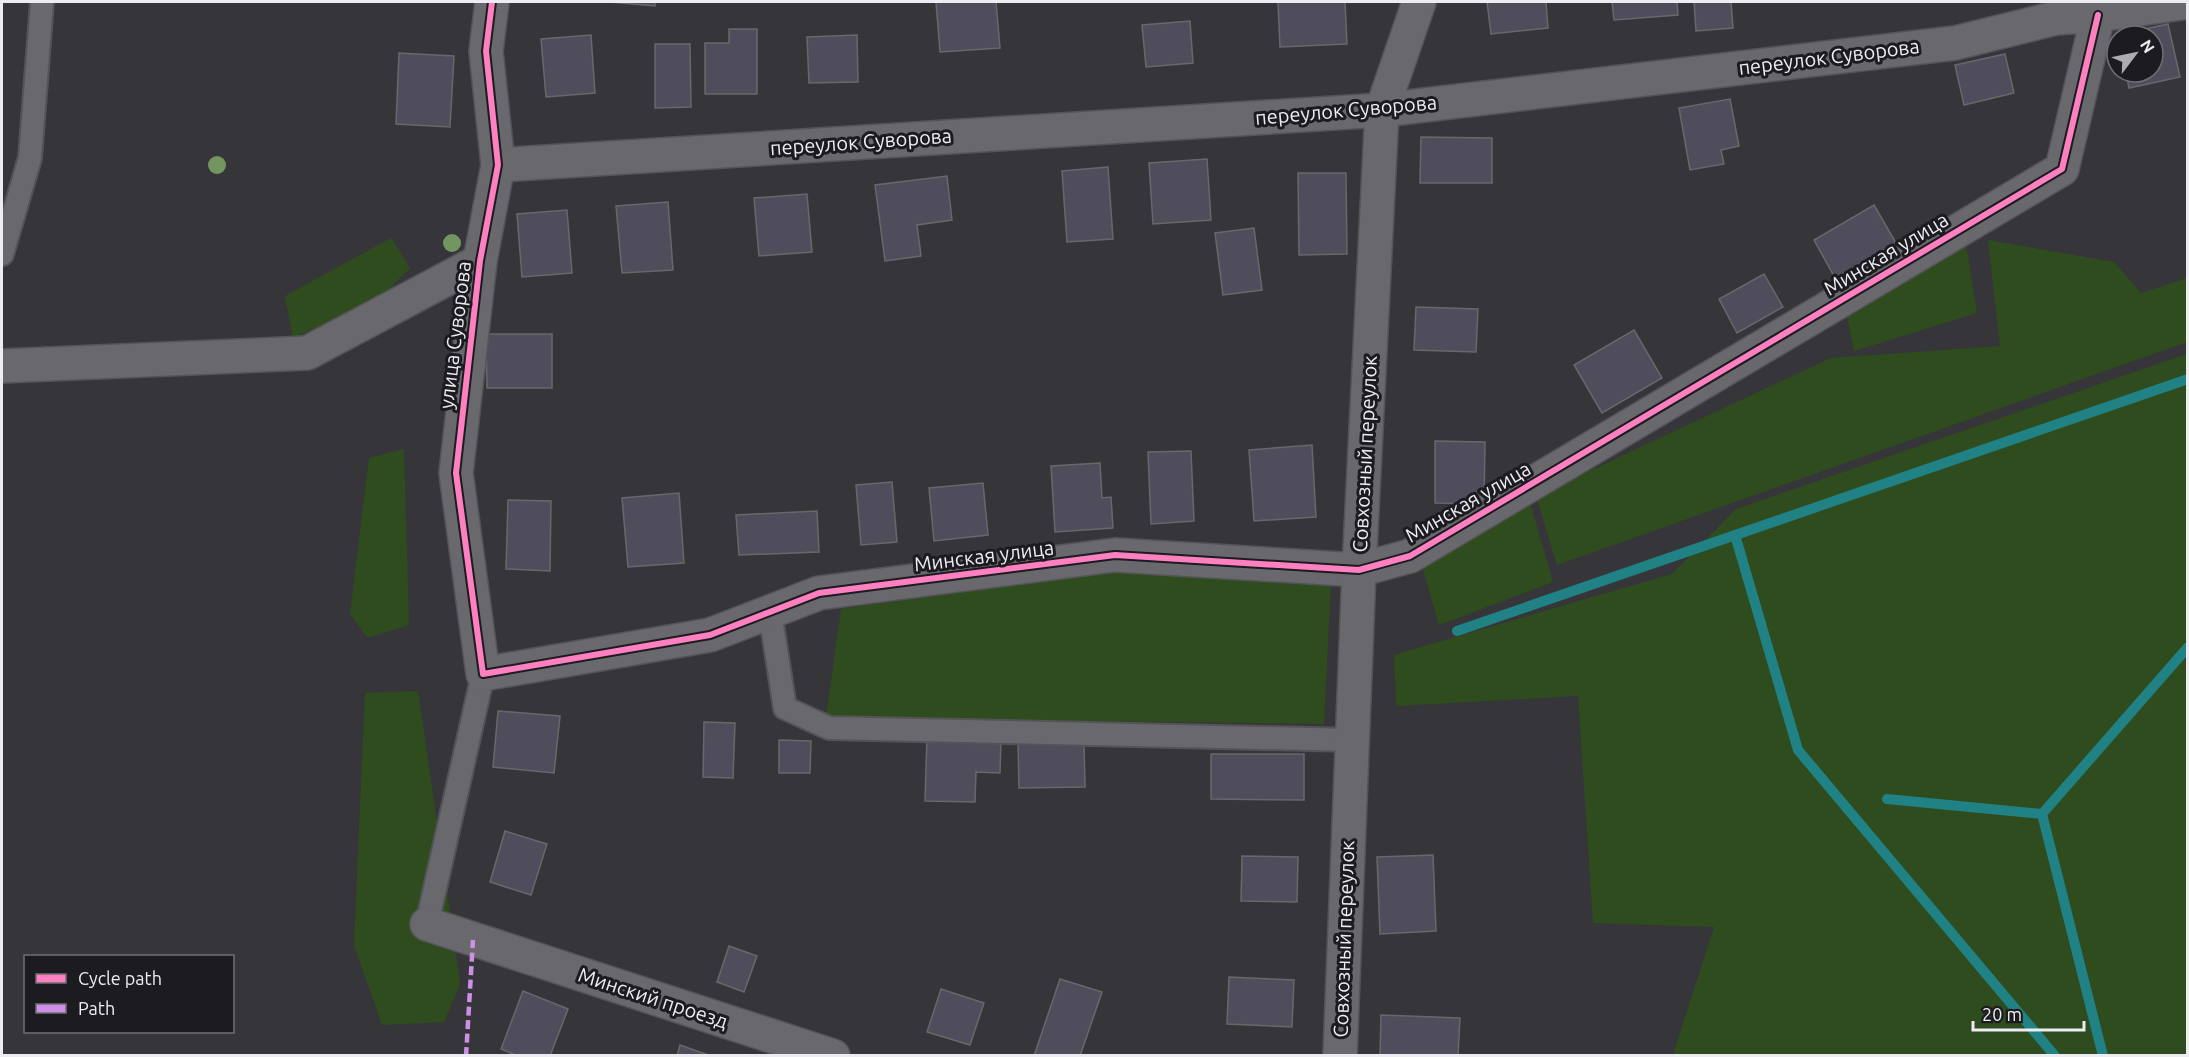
<svg xmlns="http://www.w3.org/2000/svg" width="2189" height="1057" font-family="Ubuntu,sans-serif">
<rect width="100%" height="100%" fill="#36363a"/>
<g fill="#2f4c1e">
<path d="M391,238L410,268L379,299L293,338L285,296Z"/>
<path d="M1988,240L2114,262L2141,293L2187,278V342L1557,565L1536,496L1831,358L2000,346Z"/>
<path d="M1966,244L1977,313L1854,351L1846,312Z"/>
<path d="M2187,354V1055H1673L1714,927L1593,923L1578,696L1396,706L1394,655L1672,574L1736,509Z"/>
<path d="M404,449L409,625L368,638L350,614L369,458Z"/>
<path d="M1529,499L1553,582L1439,625L1421,563Z"/>
<path d="M1114,572L1331,581L1324,724L826,718L841,609Z"/>
<path d="M418,691L460,984L444,1022L382,1025L354,945L365,693Z"/>
</g>
<g fill="none" stroke-linecap="round" stroke-linejoin="round">
<g stroke="#208284" stroke-width="10">
<path d="M1735,535L1798,750L2055,1056"/>
<path d="M1457,631L2188,379"/>
<path d="M1887,799L2042,814"/>
<path d="M2103,1056L2042,814L2188,647"/>
</g>
</g>
<g fill="#4f4d5c" stroke="#68686b" stroke-width="1.5">
<path d="M610,2H655V6Z"/>
<path d="M936,2H996L1000,48L940,52Z"/>
<path d="M1278,2H1345L1347,44L1280,47Z"/>
<path d="M1487,2H1546L1548,28L1491,34Z"/>
<path d="M1612,2H1677L1678,15L1614,20Z"/>
<path d="M1694,2H1731L1733,28L1696,31Z"/>
<path d="M1190,21L1193,63L1146,67L1142,25Z"/>
<path d="M2168,24L2180,77L2129,88L2126,72H2153V36L2118,35Z"/>
<path d="M729,29H757V94H705V43H729Z"/>
<path d="M591,35L595,93L546,97L541,39Z"/>
<path d="M857,35L858,82L809,83L807,37Z"/>
<path d="M655,44H690L691,107L655,108Z"/>
<path d="M399,53L454,56L450,127L396,124Z"/>
<path d="M2005,54L2014,93L1964,105L1955,65Z"/>
<path d="M1730,99L1739,146L1721,150L1724,164L1690,170L1679,108Z"/>
<path d="M1421,137L1492,138V183H1420Z"/>
<path d="M1207,159L1211,220L1153,224L1149,163Z"/>
<path d="M1108,167L1113,239L1067,242L1062,171Z"/>
<path d="M1298,173H1346L1347,254L1299,255Z"/>
<path d="M947,176L952,220L917,225L921,256L885,261L875,185Z"/>
<path d="M807,194L812,252L759,256L754,198Z"/>
<path d="M668,202L673,270L622,273L616,206Z"/>
<path d="M1874,205L1896,243L1835,278L1814,240Z"/>
<path d="M567,210L572,273L522,277L517,214Z"/>
<path d="M1254,228L1262,290L1223,295L1215,233Z"/>
<path d="M1764,274L1783,307L1737,333L1719,299Z"/>
<path d="M1416,307L1478,309L1476,352L1414,350Z"/>
<path d="M1634,330L1662,378L1602,413L1574,365Z"/>
<path d="M486,334H552V388H487Z"/>
<path d="M1435,441L1485,442L1484,504L1435,503Z"/>
<path d="M1312,445L1316,517L1254,521L1249,450Z"/>
<path d="M1191,451L1194,521L1151,524L1148,452Z"/>
<path d="M1100,463L1102,498L1111,497L1113,528L1055,532L1051,466Z"/>
<path d="M892,482L897,542L861,545L856,485Z"/>
<path d="M983,483L988,535L934,541L929,488Z"/>
<path d="M679,493L684,563L628,567L622,498Z"/>
<path d="M508,500L551,501L550,571L506,569Z"/>
<path d="M817,511L819,552L739,555L736,515Z"/>
<path d="M498,711L560,716L554,773L493,767Z"/>
<path d="M704,722L735,723L733,778L703,777Z"/>
<path d="M927,737L1001,739L1000,773L976,772L975,802L925,801Z"/>
<path d="M779,740L811,741L810,773H779Z"/>
<path d="M1084,742L1085,787L1019,788L1018,743Z"/>
<path d="M1211,754H1304V800L1211,799Z"/>
<path d="M505,831L547,844L531,895L490,882Z"/>
<path d="M1433,855L1436,931L1380,934L1377,857Z"/>
<path d="M1242,856L1298,857L1297,902L1241,901Z"/>
<path d="M729,946L757,956L744,992L717,982Z"/>
<path d="M1229,977L1294,980L1292,1027L1227,1024Z"/>
<path d="M1060,979L1102,992L1080,1056H1034Z"/>
<path d="M941,989L984,1003L970,1045L927,1032Z"/>
<path d="M523,991L568,1009L550,1056H518L501,1049Z"/>
<path d="M1381,1015L1460,1018L1458,1056H1380Z"/>
<path d="M680,1045L711,1056H677Z"/>
</g>
<g fill="none" stroke-linecap="round" stroke-linejoin="round">
<defs>
<g id="service">
<path d="M2,254L30,158L42,2"/>
<path d="M770,612L785,708L829,728L1352,740"/>
<path d="M427,924L483,674"/>
</g>
<g id="minor">
<path d="M492,2L486,51L498,165L480,261L456,473L483,674L710,635L819,593L1115,555L1359,570L1410,556L2062,169L2098,15"/>
<path d="M498,165L1382,110L1955,43L2056,18L2098,15L2188,2"/>
<path d="M2,366L307,353L480,261"/>
<path d="M427,924L833,1056"/>
<path d="M1340,1056L1359,570L1382,110L1419,2"/>
</g>
</defs>
<use href="#service" stroke="#545458" stroke-width="26"/>
<use href="#minor" stroke="#545458" stroke-width="36"/>
<use href="#service" stroke="#69686c" stroke-width="22"/>
<use href="#minor" stroke="#69686c" stroke-width="33"/>
<path stroke="#ce8fe9" stroke-width="4.5" stroke-dasharray="9 4.5" stroke-linecap="butt" d="M466,1056L473,940"/>
<defs>
<path id="cycleway" d="M492,2L486,51L498,165L480,261L456,473L483,674L710,635L819,593L1115,555L1359,570L1410,556L2062,169L2098,15"/>
</defs>
<use href="#cycleway" stroke="#1c1c20" stroke-width="10"/>
<use href="#cycleway" stroke="#ff80c0" stroke-width="6"/>
</g>
<g fill="#729562">
<circle cx="217" cy="165" r="9"/>
<circle cx="452" cy="243" r="9"/>
</g>
<g text-anchor="middle" stroke-width="6" stroke-linejoin="round" paint-order="stroke">
<g font-size="20" fill="#ececf2" stroke="#1c1c20">
<text transform="translate(1829 57) rotate(-7)" y="7">переулок Суворова</text>
<text transform="translate(1346 110) rotate(-5)" y="7">переулок Суворова</text>
<text transform="translate(861 142) rotate(-4)" y="7">переулок Суворова</text>
<text transform="translate(1886 254) rotate(-31)" y="7">Минская улица</text>
<text transform="translate(455 335) rotate(-83)" y="7">улица Суворова</text>
<text transform="translate(1365 454) rotate(-87)" y="7">Совхозный переулок</text>
<text transform="translate(1468 502) rotate(-30)" y="7">Минская улица</text>
<text transform="translate(984 556) rotate(-7)" y="7">Минская улица</text>
<text transform="translate(1344 939) rotate(-88)" y="7">Совхозный переулок</text>
<text transform="translate(653 998) rotate(18)" y="7">Минский проезд</text>
</g>
</g>
<rect width="2189" height="1057" fill="none" stroke="#ececf2" stroke-width="6"/>
<rect x="24" y="955" width="210" height="78" fill="#1c1c20" stroke="#6f6f74" stroke-width="1.5"/>
<rect x="36" y="974" width="30" height="9" fill="#ff80c0" stroke="#6f6f74" stroke-width="1.5"/>
<text x="78" y="985" font-size="18" fill="#ececf2">Cycle path</text>
<rect x="36" y="1004" width="30" height="9" fill="#ce8fe9" stroke="#6f6f74" stroke-width="1.5"/>
<text x="78" y="1015" font-size="18" fill="#ececf2">Path</text>
<g transform="translate(2135 54) rotate(58)"><circle r="28" fill="#1c1c20" stroke="#6f6f74" stroke-width="1.5"/>
<path d="M0-4.5L10 22L0 15L-10 22Z" fill="#acacb2"/>
<text y="-9" font-size="16" font-weight="bold" text-anchor="middle" fill="#ececf2">N</text>
</g>
<path d="M1973 1021v9h111v-9" fill="none" stroke="#ececf2" stroke-width="3"/>
<text x="1982" y="1021" font-size="18" fill="#ececf2" stroke="#1c1c20" stroke-width="4.5" paint-order="stroke">20 m</text>
</svg>
